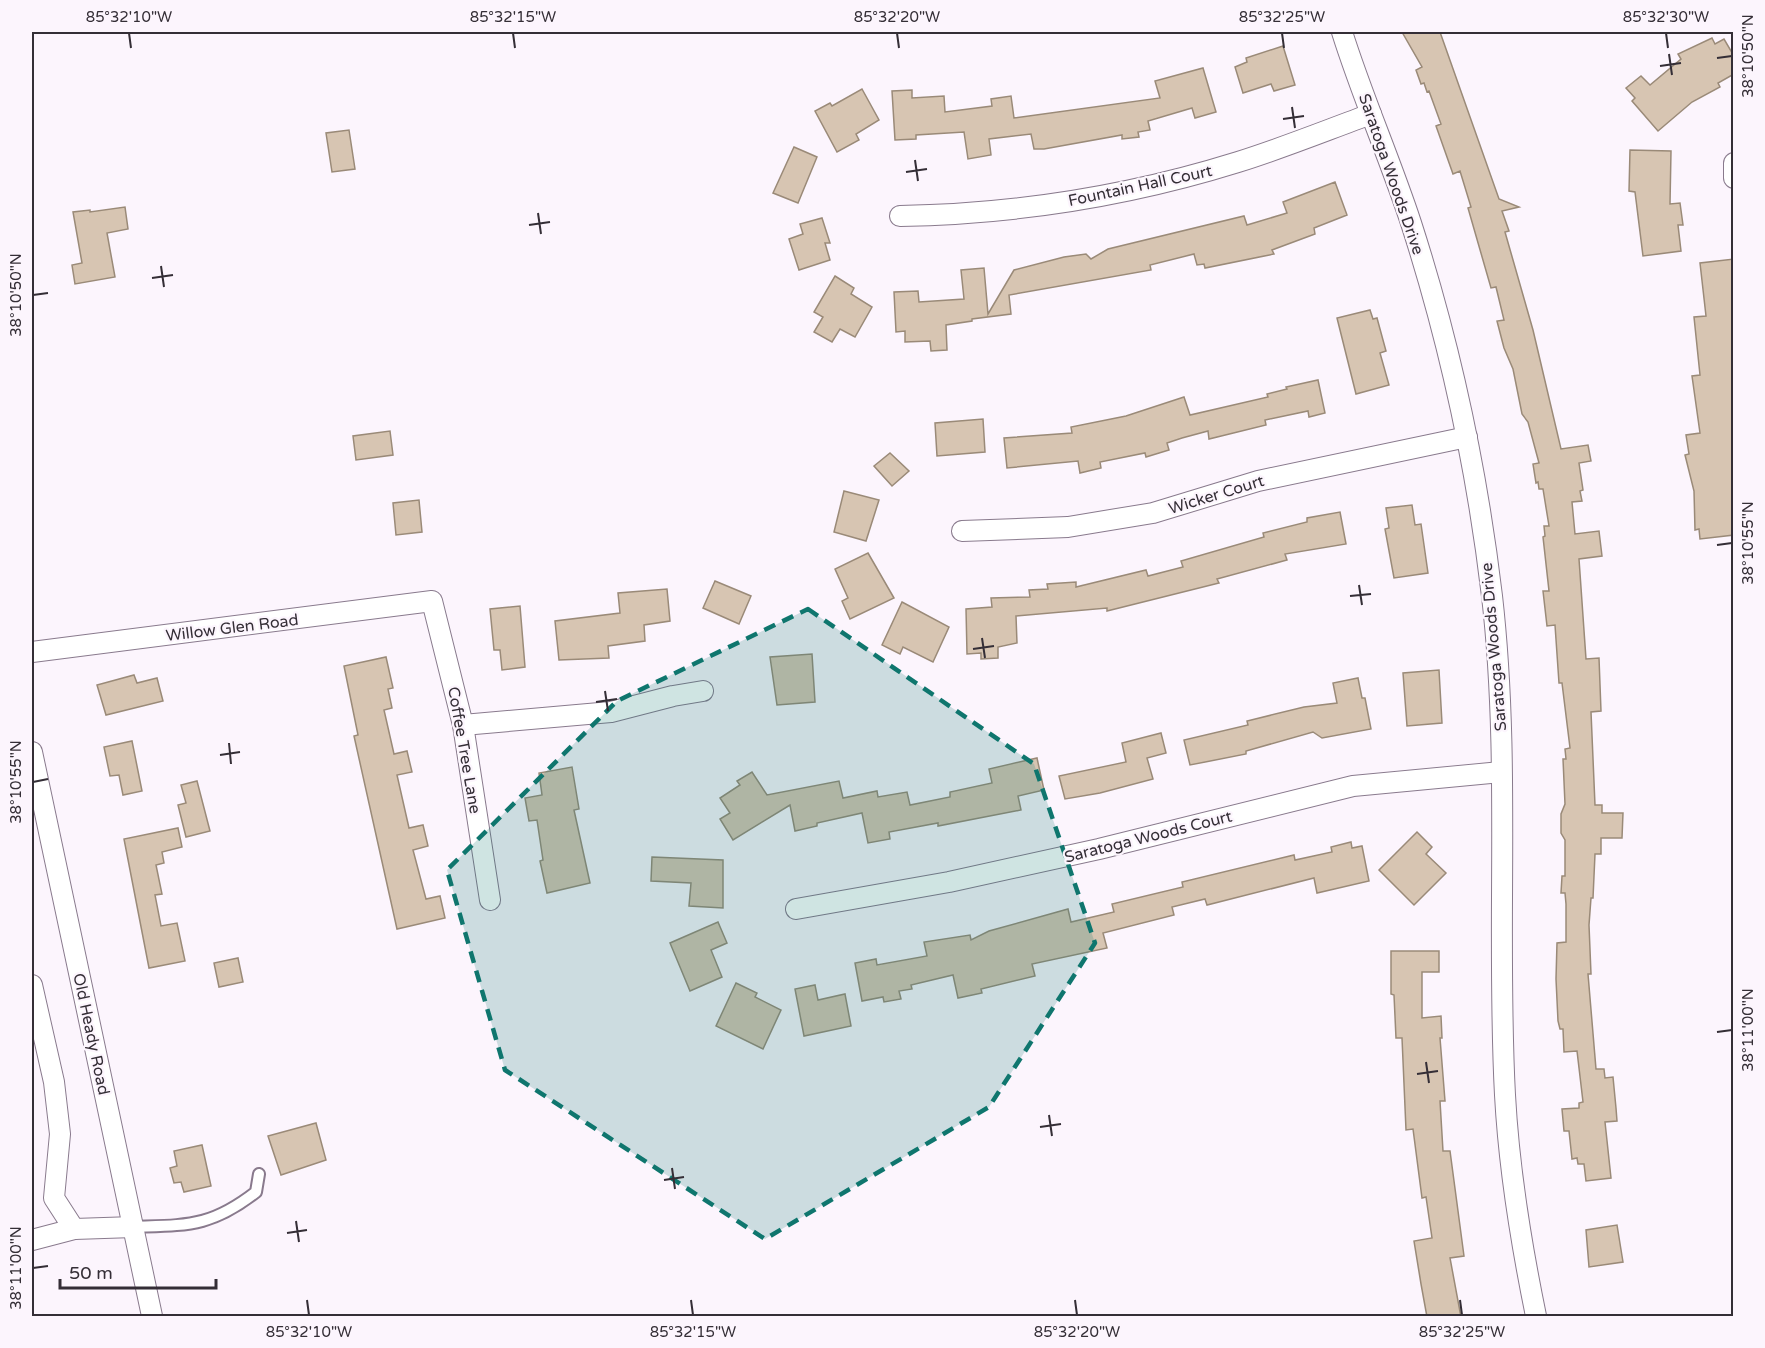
<svg xmlns="http://www.w3.org/2000/svg" width="1765" height="1348" font-family="'Varela Round',sans-serif">
<rect width="100%" height="100%" fill="#fcf5fd"/>
<g fill="#d7c5b2" stroke="#9a8a78" stroke-width="1.5">
<path d="M1402,32H1440L1499,199L1519,207L1502,211L1509,231L1505,232L1533,330L1561,449L1588,445L1591,461L1579,463L1583,490L1580,491L1582,501L1572,502L1575,534L1599,531L1602,556L1579,559L1586,659L1599,658L1601,711L1591,712L1595,805H1602V813H1623L1622,838H1601V854H1595L1593,898H1591L1589,925L1591,974H1588L1596,1069H1604L1605,1078L1613,1077L1616,1108L1617,1121L1605,1122L1611,1178L1586,1181L1584,1164H1578L1577,1158L1572,1159L1569,1131H1564L1562,1109L1579,1108V1103L1583,1102L1577,1051L1564,1052L1563,1029H1560L1558,1021L1556,979L1557,943L1566,942V904L1565,893H1561L1562,876H1565V840L1561,833V814L1565,804L1563,759H1566L1565,749L1570,748L1562,683H1559L1555,625L1547,626L1543,591H1549L1543,537L1545,536L1544,526H1549L1543,489H1539L1538,482L1536,483L1533,464L1539,463L1528,422L1522,414L1513,369L1504,348L1497,321L1504,320L1496,287L1491,288L1468,208L1471,207L1460,171L1453,174L1436,126L1441,124L1429,91L1427,92L1424,83L1421,84L1416,70L1422,67Z"/>
<path d="M1712,38L1715,44L1724,39L1734,56V74L1718,83L1720,87L1692,102L1658,131L1632,101L1635,98L1626,88L1641,76L1650,85L1681,59L1678,54Z"/>
<path d="M1283,46L1295,85L1274,91L1271,84L1243,93L1235,67L1247,62L1246,58Z"/>
<path d="M1203,68L1216,112L1195,118L1192,108L1148,121L1150,130L1138,132L1139,137L1122,139V135L1044,149H1034L1031,134L989,139L991,155L968,159L964,132L916,135V139L895,140L892,91L912,90V98L944,96L945,112L992,106L991,99L1011,96L1014,118L1160,98L1155,81Z"/>
<path d="M862,89L879,120L856,134L859,140L837,152L815,111L830,103L832,106Z"/>
<path d="M349,130L355,169L332,172L326,133Z"/>
<path d="M794,147L817,157L798,203L773,193Z"/>
<path d="M1630,150L1671,151L1670,204L1680,203L1683,225H1678L1681,251L1643,256L1635,192L1629,191Z"/>
<path d="M1335,182L1347,215L1314,228L1315,234L1272,250L1274,254L1205,268L1204,264L1197,265L1194,254L1150,265L1151,270L1009,295L1011,314L972,319V321L946,325L947,350L931,351L930,341L905,342V331L896,332L894,292L918,291L919,302L964,299L961,270L984,268L988,314L1014,270L1064,257L1086,254L1091,259L1108,249L1244,216L1247,225L1287,213L1283,202Z"/>
<path d="M125,207L128,229L107,233L115,277L75,284L72,265L82,263L73,212L90,210V212Z"/>
<path d="M822,218L830,243H825L830,260L799,270L789,239L803,234L800,224Z"/>
<path d="M1734,259V535L1700,539L1699,529L1695,530L1694,491L1685,455L1689,454L1686,435L1700,433L1692,376L1700,375L1694,317L1706,316L1700,263Z"/>
<path d="M835,276L854,288L851,294L872,307L855,337L840,329L832,342L814,332L823,317L814,312Z"/>
<path d="M1370,310L1373,319L1377,318L1386,351L1380,353L1389,385L1356,394L1337,318Z"/>
<path d="M1318,380L1325,413L1309,417L1308,411L1265,420L1266,425L1209,439L1208,431L1182,438L1167,443L1169,450L1146,457L1145,453L1100,462L1101,468L1080,473L1078,461L1007,468L1004,438L1072,433L1071,427L1126,416L1184,397L1190,415L1268,397L1267,394L1287,389L1286,387Z"/>
<path d="M983,419L985,452L937,456L935,423Z"/>
<path d="M390,431L393,455L356,460L353,436Z"/>
<path d="M890,453L909,471L892,486L874,466Z"/>
<path d="M844,491L879,500L866,541L834,532Z"/>
<path d="M419,500L422,532L396,535L393,503Z"/>
<path d="M1412,505L1415,525L1421,524L1428,573L1394,578L1385,529L1389,528L1386,508Z"/>
<path d="M1340,512L1346,544L1285,554L1287,560L1217,579L1219,583L1107,611V608L1016,616L1017,643L998,647V658L981,659V653L967,654L966,609L992,607L991,598L1030,597L1029,590L1048,589L1047,584L1076,582V587L1146,570L1148,576L1183,567L1181,561L1264,537L1263,533L1307,522V518Z"/>
<path d="M868,553L894,598L850,619L842,601L848,598L835,569Z"/>
<path d="M715,581L751,596L739,624L703,608Z"/>
<path d="M667,589L670,621L644,625L645,641L608,646L609,658L559,660L555,621L620,613L618,593Z"/>
<path d="M902,602L949,627L933,662L903,647L900,654L882,645Z"/>
<path d="M520,606L525,667L502,670L500,650H494L490,609Z"/>
<path d="M812,654L815,702L777,705L770,657Z"/>
<path d="M386,657L393,688L388,689L392,708L384,710L394,754L407,751L412,772L397,775L409,828L423,825L428,846L413,850L426,899L440,896L445,918L397,929L354,736L358,735L344,666Z"/>
<path d="M1439,670L1442,723L1407,726L1403,673Z"/>
<path d="M134,675L137,683L157,678L163,701L106,715L97,685Z"/>
<path d="M1358,678L1362,698H1365L1371,729L1322,738L1313,732L1246,751V754L1190,765L1184,740L1248,725L1247,721L1304,707L1337,703L1333,683Z"/>
<path d="M1161,733L1166,753L1147,758L1153,779L1100,793L1065,799L1059,776L1126,762L1122,743Z"/>
<path d="M132,741L142,791L123,795L119,775L110,776L104,747Z"/>
<path d="M1037,758L1044,790L1018,796L1021,810L938,826V823L889,832L890,839L868,843L862,813L817,823V826L795,831L790,805L733,840L720,819L730,813L720,798L740,785L737,781L752,772L767,795L839,781L843,798L877,791L878,797L907,792L910,805L950,797V792L992,783L989,769Z"/>
<path d="M572,767L579,809L574,810L590,883L547,893L540,861L543,860L537,820L529,821L525,798L542,795L539,773Z"/>
<path d="M197,781L210,831L186,837L178,805L186,803L181,785Z"/>
<path d="M178,828L182,847L162,852L164,863L156,865L162,894L155,895L161,926L177,923L185,961L149,968L124,839Z"/>
<path d="M1417,832L1432,847L1426,854L1446,873L1414,905L1379,870Z"/>
<path d="M1351,842L1352,848L1362,846L1369,881L1317,893L1314,878L1207,905L1205,899L1172,907L1174,915L1103,933L1107,948L1032,964L1035,976L981,989L982,993L958,998L953,975L911,985L912,989L899,991L901,999L884,1002L883,997L862,1001L855,963L876,959L877,965L927,956L924,942L970,935L971,940L989,931L1068,909L1071,922L1114,912L1112,904L1183,887L1182,882L1294,855L1295,860L1332,852L1331,847Z"/>
<path d="M652,857L723,860V908L689,906L691,883L651,881Z"/>
<path d="M718,922L727,943L711,950L722,977L690,991L670,943Z"/>
<path d="M1391,951H1439V972H1422V1018L1441,1016L1442,1038H1440L1445,1101H1440L1443,1151H1450L1464,1256L1450,1258L1461,1317H1427L1421,1284L1414,1241L1432,1238L1426,1197L1422,1198L1413,1129L1406,1130L1402,1038H1396L1394,995L1391,994Z"/>
<path d="M238,958L243,982L219,987L214,963Z"/>
<path d="M736,983L757,993L755,997L781,1010L763,1049L716,1026Z"/>
<path d="M815,985L818,1000L845,994L851,1026L804,1036L795,989Z"/>
<path d="M316,1123L326,1160L281,1175L268,1136Z"/>
<path d="M202,1145L211,1186L184,1192L181,1182L174,1183L170,1168L177,1166L174,1151Z"/>
<path d="M1617,1225L1623,1262L1589,1267L1586,1230Z"/>
</g>
<g fill="none" stroke-linecap="round" stroke-linejoin="round">
<defs>
<path id="lane" d="M134,1227C188,1225 211,1227 256,1192L259,1174"/>
<g id="street">
<path d="M1342,32C1362,96 1390,159 1411,223C1450,344 1477,470 1492,596C1511,762 1496,929 1505,1095C1509,1170 1521,1243 1536,1316"/>
<path d="M1734,163V178"/>
<path d="M900,216C1014,214 1129,196 1238,162C1283,148 1327,130 1371,114"/>
<path d="M962,531L1068,527L1153,513L1258,481L1467,437"/>
<path d="M32,652L432,601L463,725L490,900"/>
<path d="M463,725L611,712L673,696L703,691"/>
<path d="M32,752L152,1316"/>
<path d="M796,909L949,882L1099,849L1353,786L1501,772"/>
<path d="M32,985L54,1082L60,1134L54,1198L74,1229"/>
<path d="M32,1240L74,1229L134,1227"/>
</g>
</defs>
<use href="#lane" stroke="#897a8d" stroke-width="14"/>
<use href="#street" stroke="#897a8d" stroke-width="22"/>
<use href="#lane" stroke="#fff" stroke-width="10"/>
<use href="#street" stroke="#fff" stroke-width="20"/>
</g>
<path fill="#0f766e" fill-opacity="0.2" stroke="#0f766e" stroke-width="4.5" stroke-dasharray="12 8" stroke-linejoin="round" d="M808,609L1034,764L1095,943L989,1107L765,1239L505,1070L447,870L617,701Z"/>
<path fill="none" stroke="#342e36" stroke-width="2" d="M129,33L131,48M513,33L515,48M897,33L899,48M1282,33L1284,48M1666,33L1668,48M1669,54L1672,75M1717,58L1732,56M1660,66L1681,63M1292,107L1295,128M1283,119L1304,116M915,160L918,181M906,172L927,169M538,213L541,234M529,225L550,222M161,266L164,287M152,278L173,275M33,295L48,293M1717,545L1732,543M1359,585L1362,605M1350,596L1371,594M982,638L985,658M973,649L994,646M605,691L608,711M596,702L617,699M229,743L231,764M220,755L240,752M33,782L48,779M1717,1032L1732,1030M1426,1062L1429,1083M1417,1074L1438,1071M1049,1115L1052,1136M1040,1127L1061,1124M672,1168L675,1189M664,1180L684,1177M296,1221L299,1242M287,1233L307,1230M33,1268L48,1266M307,1300L309,1315M691,1300L693,1315M1075,1300L1077,1315M1460,1300L1462,1315"/>
<g text-anchor="middle" stroke-width="4.5" stroke-linejoin="round" paint-order="stroke">
<g font-size="16" fill="#342e36" stroke="#fcf5fd">
<text transform="translate(1392 174) rotate(71)" y="6">Saratoga Woods Drive</text>
<text transform="translate(1140 185) rotate(-12)" y="6">Fountain Hall Court</text>
<text transform="translate(1216 494) rotate(-17)" y="6">Wicker Court</text>
<text transform="translate(232 627) rotate(-7)" y="6">Willow Glen Road</text>
<text transform="translate(1493 647) rotate(-95)" y="6">Saratoga Woods Drive</text>
<text transform="translate(465 750) rotate(80)" y="6">Coffee Tree Lane</text>
<text transform="translate(1148 836) rotate(-14)" y="6">Saratoga Woods Court</text>
<text transform="translate(92 1034) rotate(78)" y="6">Old Heady Road</text>
</g>
</g>
<rect width="1765" height="1348" fill="none" stroke="#fcf5fd" stroke-width="66"/>
<path d="M60 1279v9h156v-9" fill="none" stroke="#342e36" stroke-width="3"/>
<text x="69" y="1279" font-size="18" fill="#342e36" stroke="#fcf5fd" stroke-width="4.5" paint-order="stroke">50 m</text>
<rect x="33" y="33" width="1699" height="1282" fill="none" stroke="#342e36" stroke-width="2"/>
<g font-size="15" text-anchor="middle" fill="#342e36">
<text x="129" y="22">85°32'10"W</text>
<text x="513" y="22">85°32'15"W</text>
<text x="897" y="22">85°32'20"W</text>
<text x="1282" y="22">85°32'25"W</text>
<text x="1666" y="22">85°32'30"W</text>
<text transform="translate(1748 56) rotate(-90)" y="5">38°10'50"N</text>
<text transform="translate(16 295) rotate(-90)" y="5">38°10'50"N</text>
<text transform="translate(1748 543) rotate(-90)" y="5">38°10'55"N</text>
<text transform="translate(16 782) rotate(-90)" y="5">38°10'55"N</text>
<text transform="translate(1748 1030) rotate(-90)" y="5">38°11'00"N</text>
<text transform="translate(16 1268) rotate(-90)" y="5">38°11'00"N</text>
<text x="309" y="1337">85°32'10"W</text>
<text x="693" y="1337">85°32'15"W</text>
<text x="1077" y="1337">85°32'20"W</text>
<text x="1462" y="1337">85°32'25"W</text>
</g>
</svg>
